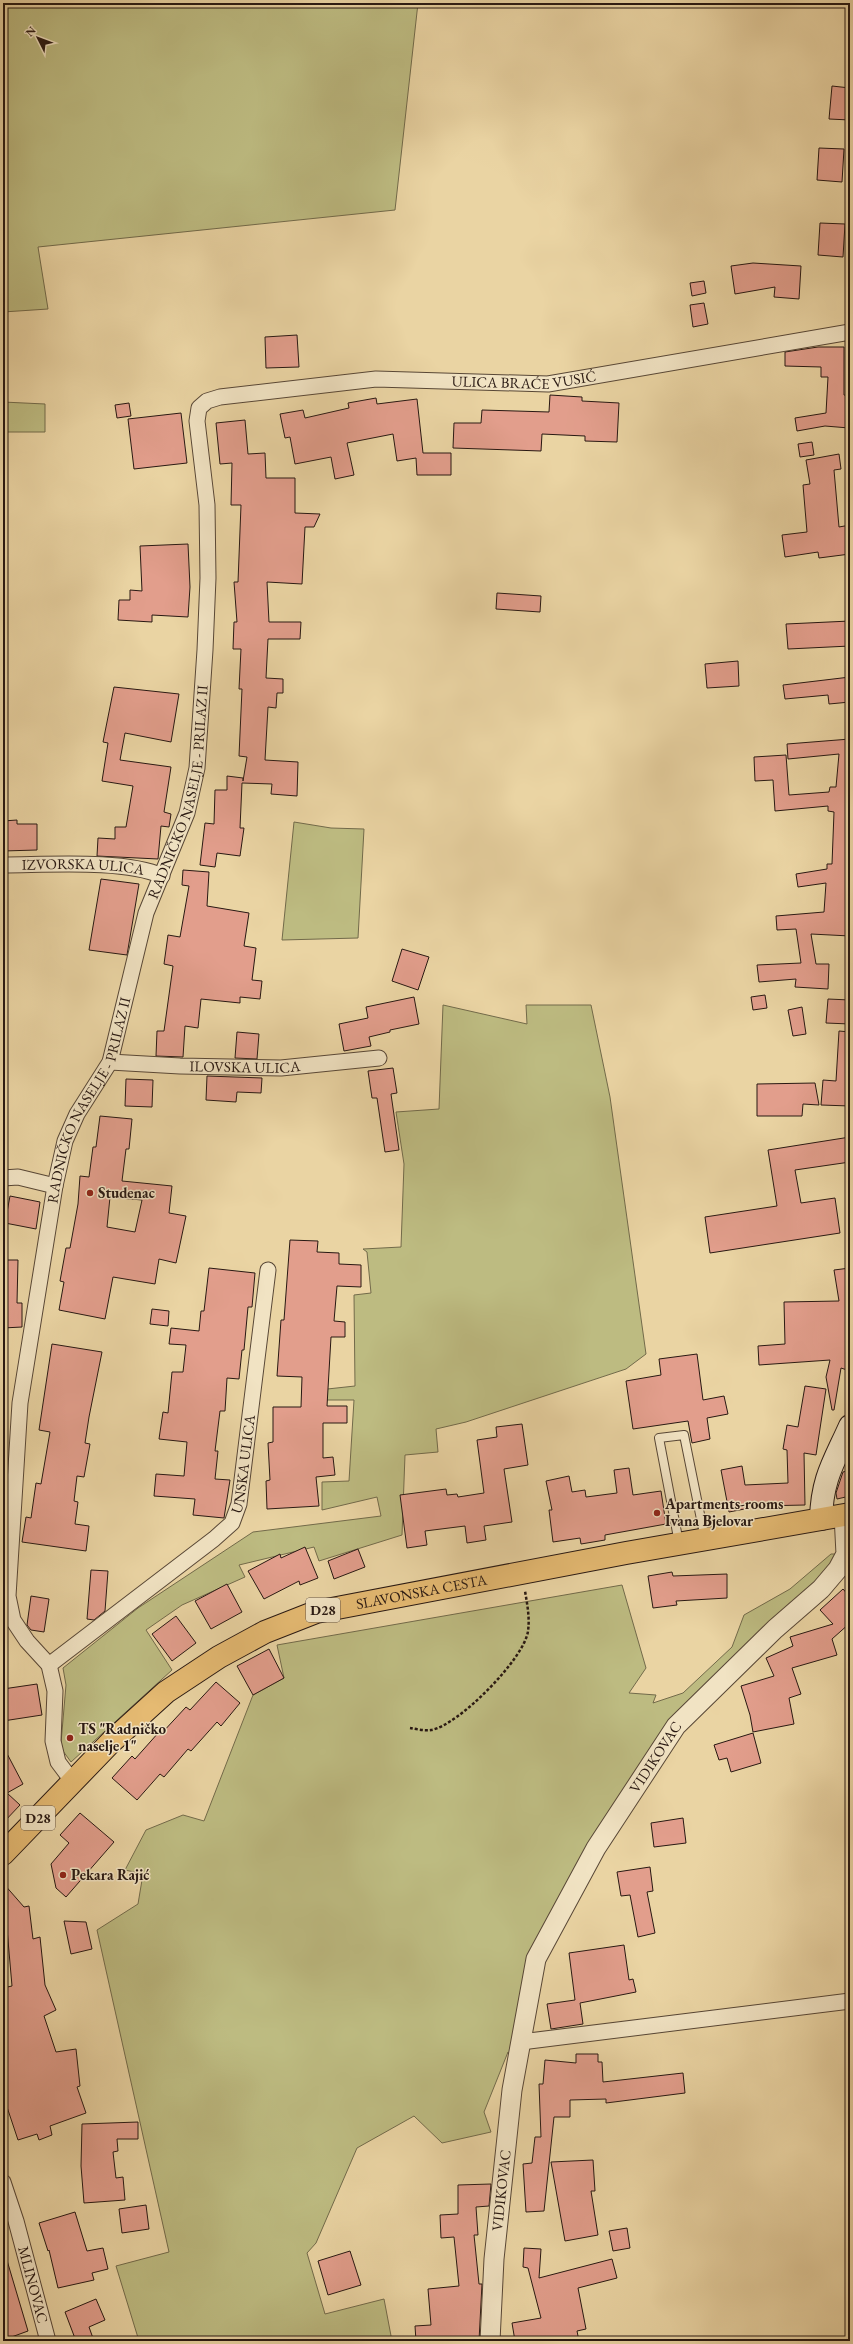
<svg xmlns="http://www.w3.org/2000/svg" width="853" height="2344" font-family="'EB Garamond',serif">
<rect width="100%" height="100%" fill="#ead4a3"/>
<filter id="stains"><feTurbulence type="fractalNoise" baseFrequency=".005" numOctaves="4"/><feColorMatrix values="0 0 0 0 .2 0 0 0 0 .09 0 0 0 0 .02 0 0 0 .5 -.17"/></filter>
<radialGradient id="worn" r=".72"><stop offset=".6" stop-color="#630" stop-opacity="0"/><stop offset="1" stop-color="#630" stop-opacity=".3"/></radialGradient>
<g fill="#bdbb81" stroke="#726a4a">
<path d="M3,3H418L395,210L38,247L48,309L3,312Z"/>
<path d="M3,402L45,404V432H3Z"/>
<path d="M294,822L331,828L364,829L358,938L282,940Z"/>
<path d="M443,1005L527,1024L526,1005H591L610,1097L646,1354L626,1369L466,1422L436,1429L438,1452L405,1455L402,1535L319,1561L314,1547L239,1565L245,1577L182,1605L146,1630L172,1670L71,1762L63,1751L61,1743L66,1685L63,1668L138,1608L253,1532L381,1516L377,1497L322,1510V1482L349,1481L354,1400H310L309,1391L355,1386L354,1295L371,1293L367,1252L363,1249L401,1247L404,1164L396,1112L439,1109Z"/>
<path d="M831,1554H846L676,1726L536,1959L514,2078L508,2052L484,2112L491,2132L442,2143L414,2116L357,2148L316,2243L307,2253L325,2314L384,2299L392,2341H139L116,2266L169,2252L97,1930L138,1904L143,1874L125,1870L146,1830L183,1815L204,1821L253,1695L284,1678L277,1645L622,1585L646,1668L629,1693L656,1695L653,1703L683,1693L732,1647L744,1615L790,1589Z"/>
</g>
<g fill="#e29e8c" stroke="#281812" fill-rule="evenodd">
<path d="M832,86L850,88V120L829,119Z"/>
<path d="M819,148L844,149L842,182L817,180Z"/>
<path d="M820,223L845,224L843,257L818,255Z"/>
<path d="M753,263L801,266L799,299L774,297L775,287L735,294L731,266Z"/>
<path d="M704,281L706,293L692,296L690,283Z"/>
<path d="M704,303L708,324L693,327L690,305Z"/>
<path d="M297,335L299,367L266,368L265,337Z"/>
<path d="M818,347H844V395L850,396L849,428L825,426L797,431L795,418L826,413L828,377H821V367L785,366V352Z"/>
<path d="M550,395L582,397V401L619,403L617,442L585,441V436L542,434L541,451L453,448L454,423H481L482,410L549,412Z"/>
<path d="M376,398L377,404L417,399L423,453H451V475H417L416,458L397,461L393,434L347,443L354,475L335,479L331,457L295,464L290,437L285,438L280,414L303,410L305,418L349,408L348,403Z"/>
<path d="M129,403L131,416L117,418L115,405Z"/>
<path d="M181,413L187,463L134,469L128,419Z"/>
<path d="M245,420L248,454L265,453L266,478H295V513L320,514L314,527H305L302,584L267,582L269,622H301L300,639H268L266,678L283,679V693H277L276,708L268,707L265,760L298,762L297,796L271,794L272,784L242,783L240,828H244L240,856L217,853L215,867L200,865L205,823L214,824L215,790H227V776L243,778V781L247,757L239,756L242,689H239L241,649H233L234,622H237L234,582H238L241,505H231L232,463L220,464L216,423Z"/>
<path d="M812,442L814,455L800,457L798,444Z"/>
<path d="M839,454L841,469L834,470L839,527L850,525V554L819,558L818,552L785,557L782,535L807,532L803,485L810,484L806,460Z"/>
<path d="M188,544L190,587L188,617L152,615V622L118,620L119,600H130V590L142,591L140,546Z"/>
<path d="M497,593L541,596L540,612L496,609Z"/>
<path d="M850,621V646L788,649L786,624Z"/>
<path d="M738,661L739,686L707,688L705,664Z"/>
<path d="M850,677V702L829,704L828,695L785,699L783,685Z"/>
<path d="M114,687L179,694L171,742L125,733L120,760L171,767L164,812L171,814L169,827L161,826L158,859L97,856L98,838L115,839V827H126L133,786L102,781L108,743L103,742Z"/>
<path d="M850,739V936L811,934L816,964H829L828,989L795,987L796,979L759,982L757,965L801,963L796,929L777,930L776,916L824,912L826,883L798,887L796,874L827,869V864H832L834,812L828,811V806L775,811L773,780L755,781L754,757L786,755L789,795L829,792L830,787H836L839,754L788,759L787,744Z"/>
<path d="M17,820V824H37V850L3,851V821Z"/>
<path d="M183,870L209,872L207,906L249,913L244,946L256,948L252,980L262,981L260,999L240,997V1003L201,999L198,1028L185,1026L183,1057L156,1056L157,1031H164L173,966L164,964L168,935L180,937L189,886L182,885Z"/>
<path d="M101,879L139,884L127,955L89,950Z"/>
<path d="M402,949L429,957L418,990L392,981Z"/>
<path d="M765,995L767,1008L753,1010L751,997Z"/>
<path d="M414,997L419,1024L390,1030V1032L369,1037L371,1046L344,1051L339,1024L368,1018L366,1007Z"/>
<path d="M828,999L850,1000V1024L826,1023Z"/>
<path d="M802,1007L806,1034L793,1036L788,1010Z"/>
<path d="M839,1031L850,1032V1106L821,1105L823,1080L836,1081Z"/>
<path d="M237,1032L259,1034L257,1059L235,1058Z"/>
<path d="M393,1068L397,1093L391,1094L399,1150L385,1152L377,1098H372L368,1071Z"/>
<path d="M207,1076L262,1078L261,1093L237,1092L236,1102L206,1100Z"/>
<path d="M126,1079L153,1080L152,1107L125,1106Z"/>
<path d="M815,1083L819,1105L803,1104L802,1116H757V1084Z"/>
<path d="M100,1116L132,1119L129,1149H126L122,1181L172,1186L169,1213L186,1216L176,1263L159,1259L155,1284L113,1277L105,1319L59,1310L64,1282L60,1281L66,1248H70L78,1204L80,1176L89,1177L93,1147H96ZM110,1197L142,1200L135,1232L107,1227Z"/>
<path d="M850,1137V1162L795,1170L801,1203L835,1198L840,1233L710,1253L705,1217L777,1206L768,1150Z"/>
<path d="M10,1196L40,1202L36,1229L5,1223Z"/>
<path d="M290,1240L318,1241L317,1252L339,1253V1264L361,1265V1287L337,1286L334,1321L345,1322V1337H331L327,1406H347V1423H323V1458L333,1457L335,1475L316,1477L319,1506L267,1509L266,1481L270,1480L268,1443L273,1442V1407H301L302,1377L277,1376L281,1320H284Z"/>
<path d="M3,1260H18L17,1303H22V1327L3,1328Z"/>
<path d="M209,1268L255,1273L252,1307H248L244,1350H242L239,1379L227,1378L225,1411H220L215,1451H218L215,1479L230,1480L224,1518L193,1515L195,1499L154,1496L156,1474L184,1476L187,1442L159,1439L163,1412L168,1413L172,1372H183L186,1345L169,1344L171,1328L199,1331L201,1311H204Z"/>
<path d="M850,1268V1371L841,1368L834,1410H832L826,1377L830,1360L759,1365L758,1346L785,1344L784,1302L839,1301L834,1270Z"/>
<path d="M152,1309L169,1311L168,1326L150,1324Z"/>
<path d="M52,1344L102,1352L89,1417L85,1443L90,1444L84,1477L77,1476L74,1501L78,1502L75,1524L89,1526L86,1551L22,1542L26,1517L31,1518L36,1483L41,1484L50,1432L39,1430Z"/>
<path d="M697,1354L703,1400L724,1396L728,1414L707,1418L710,1439L692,1443L688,1421L633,1429L626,1381L661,1375L659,1359Z"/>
<path d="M805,1386L826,1389L816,1455L804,1453L805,1505L760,1506L729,1512L721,1470L742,1466L745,1485L788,1483L787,1450L783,1449L787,1425L798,1427Z"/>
<path d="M522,1424L528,1465L504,1469L512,1522L484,1526L486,1540L467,1543L465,1526L425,1531L427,1545L407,1548L400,1495L446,1489L447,1495L457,1494L458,1497L484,1493L477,1440L497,1437L496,1427Z"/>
<path d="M629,1468L633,1495L661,1491L666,1524L605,1535V1540L581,1544L580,1538L553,1542L549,1510H552L546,1481L569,1476L572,1492L585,1490L586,1497L617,1493L614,1470Z"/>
<path d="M850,1470V1496L837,1499L836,1493L843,1472Z"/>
<path d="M305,1547L318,1578L300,1585L299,1581L264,1599L248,1571L280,1554L281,1558Z"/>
<path d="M358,1549L365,1567L334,1579L328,1561Z"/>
<path d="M91,1570L108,1571L105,1611L94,1620L87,1619Z"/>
<path d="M672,1572L673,1576L727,1574V1598L676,1601L677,1605L653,1608L648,1576Z"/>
<path d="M227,1584L242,1612L211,1629L195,1601Z"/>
<path d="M843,1589L850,1597V1623L832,1639L837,1655L792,1668L801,1694L789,1698L794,1724L753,1732L750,1715L741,1686L774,1676L766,1658L793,1646L790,1637L833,1624L820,1610Z"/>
<path d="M31,1596L49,1599L44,1632L31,1630L27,1625Z"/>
<path d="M176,1616L196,1643L172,1661L152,1634Z"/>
<path d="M269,1649L284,1678L253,1695L237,1666Z"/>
<path d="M216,1682L240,1703L221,1726L217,1722L191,1751L188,1749L164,1777L160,1774L137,1800L112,1778L132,1756L135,1759L159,1732L161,1734L186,1707L190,1710Z"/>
<path d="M37,1684L42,1715L3,1721V1689Z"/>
<path d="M753,1733L761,1763L731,1772L727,1758L719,1760L714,1745Z"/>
<path d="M3,1746L23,1784L7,1793L20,1805L3,1823Z"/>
<path d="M80,1813L114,1842L66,1897L56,1888L51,1864L69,1843L60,1835Z"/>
<path d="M683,1818L686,1843L654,1847L651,1823Z"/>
<path d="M650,1867L653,1891L647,1892L655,1933L638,1937L630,1895L621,1896L617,1872Z"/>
<path d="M3,1883L24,1907L29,1906L33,1939L40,1937L45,1985L56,2010L44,2016L56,2052L76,2049L80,2086L77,2087L86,2113L50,2126L52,2135L39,2140L37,2134L18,2140L3,2095V1988L12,1986Z"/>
<path d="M64,1921L86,1922L92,1949L71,1954Z"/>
<path d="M624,1945L629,1980L633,1979L636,1992L580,2003L583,2024L551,2029L547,2004L575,2000L569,1953Z"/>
<path d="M576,2054H598V2062H602L603,2082L683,2073L685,2093L606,2103V2099L570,2100V2117H554L544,2211L526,2212L523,2164L532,2163L535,2137H541L539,2084H543L545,2060L576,2063Z"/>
<path d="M138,2122V2139H117L118,2151L113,2152L116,2178L123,2177L125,2200L84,2203L81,2166L82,2124Z"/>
<path d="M593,2160L595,2191H591L598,2235L565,2241L551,2162Z"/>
<path d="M491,2184L489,2206L476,2207L478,2235H474L479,2284H482L479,2341H416L415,2326L431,2325L428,2289L459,2286L454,2237L441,2238L440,2215L458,2214V2185Z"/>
<path d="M146,2205L149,2229L122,2233L119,2209Z"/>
<path d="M75,2212L87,2251L103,2248L108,2269L92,2273L94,2280L58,2288L49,2250L48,2251L39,2223Z"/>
<path d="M627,2228L630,2248L613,2251L609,2231Z"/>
<path d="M524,2248L541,2249L539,2278L612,2259L617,2278L578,2288L586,2329L577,2331L579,2341H515L512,2323L541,2318L528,2268L523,2267Z"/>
<path d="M350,2251L361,2285L328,2295L318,2261Z"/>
<path d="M3,2257H6L28,2331L6,2339L3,2332Z"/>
<path d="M96,2299L105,2320L89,2327L94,2341H76L65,2312Z"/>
</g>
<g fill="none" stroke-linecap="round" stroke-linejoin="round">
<defs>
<path id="service" d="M679,1543L659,1438L684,1435L705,1539"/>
<g id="minor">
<path id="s1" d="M3,865C46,865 125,859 162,876"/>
<path id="s2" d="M110,1062L180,1066L281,1068L379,1058"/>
<path d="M3,1178L18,1177L55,1186"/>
<path id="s3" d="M49,1665L214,1539L232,1523L239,1504L268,1270"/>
<path id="s4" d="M73,1782L58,1762L53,1741L55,1691L49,1665L27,1641L13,1620L8,1596L20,1403L55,1186L65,1141L77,1114L110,1062L146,913L187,813L197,768L205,650L208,578L207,505L197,421L199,408L207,401L220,397L376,379L548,384L850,332"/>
<path d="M521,2042L850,2001"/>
<path id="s5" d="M3,2182L16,2221L48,2341"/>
</g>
<g id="tertiary">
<path id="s6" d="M490,2341L494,2259L512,2090L536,1959L596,1848L676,1726L775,1629L821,1589L838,1569L846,1554L844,1515"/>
</g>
<path id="secondary" d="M821,1519C822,1478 834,1462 850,1426"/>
<g id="primary">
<path id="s7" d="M3,1854L111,1742L166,1692L219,1657L265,1632L316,1612L626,1553L850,1514"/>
</g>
</defs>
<use href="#service" stroke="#584736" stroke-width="10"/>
<use href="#minor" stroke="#584736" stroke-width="17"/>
<use href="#tertiary" stroke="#584736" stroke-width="21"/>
<use href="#secondary" stroke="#281812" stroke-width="24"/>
<use href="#primary" stroke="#281812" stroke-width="24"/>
<path stroke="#281812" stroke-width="2.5" stroke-dasharray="3 2" stroke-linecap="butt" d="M410,1728C416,1729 424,1731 431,1730C458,1726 525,1658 528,1631C530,1618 527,1603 525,1591"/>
<use href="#service" stroke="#f1e3c3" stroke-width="8"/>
<use href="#minor" stroke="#f1e3c3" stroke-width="15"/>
<use href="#tertiary" stroke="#f1e3c3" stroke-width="19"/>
<use href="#secondary" stroke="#f1e3c3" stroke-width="22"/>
<use href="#primary" stroke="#e5ba72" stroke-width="22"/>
</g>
<g fill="#8f2418" stroke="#f1e3c3" stroke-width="1.5">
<circle cx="90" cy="1193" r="4"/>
<circle cx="657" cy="1513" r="4"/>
<circle cx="70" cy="1738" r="4"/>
<circle cx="63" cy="1875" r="4"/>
</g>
<g text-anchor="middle" stroke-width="3" stroke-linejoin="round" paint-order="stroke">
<g fill="#f1e3c3" stroke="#645547" stroke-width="1">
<rect x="306" y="1598" width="34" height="24" rx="3"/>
<rect x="21" y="1806" width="34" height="24" rx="3"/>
</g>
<g font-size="14" font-weight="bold" fill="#281812">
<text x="323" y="1615">D28</text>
<text x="38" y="1823">D28</text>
</g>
<g font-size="15" fill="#281812" stroke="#f1e3c3">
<text dy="5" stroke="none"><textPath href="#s4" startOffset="1754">ULICA BRAĆE VUSIĆ</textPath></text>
<text dy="5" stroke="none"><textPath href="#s4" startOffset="1036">RADNIČKO NASELJE - PRILAZ II</textPath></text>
<text dy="5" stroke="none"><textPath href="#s1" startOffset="80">IZVORSKA ULICA</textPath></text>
<text dy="5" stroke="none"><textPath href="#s2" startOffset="135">ILOVSKA ULICA</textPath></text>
<text dy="5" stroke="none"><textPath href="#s4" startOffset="712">RADNIČKO NASELJE - PRILAZ II</textPath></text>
<text dy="5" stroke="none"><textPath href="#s3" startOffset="292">UNSKA ULICA</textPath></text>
<text dy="5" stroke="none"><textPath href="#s7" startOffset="508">SLAVONSKA CESTA</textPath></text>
<text dy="5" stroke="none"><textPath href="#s6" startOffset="620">VIDIKOVAC</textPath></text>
<text dy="5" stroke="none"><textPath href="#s6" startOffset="151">VIDIKOVAC</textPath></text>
<text dy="5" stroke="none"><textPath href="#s5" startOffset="107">MLINOVAC</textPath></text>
</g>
<g font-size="15" font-weight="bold" fill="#281812" stroke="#f1e3c3" text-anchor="start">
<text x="98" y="1198">Studenac</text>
<text x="665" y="1509">Apartments-rooms<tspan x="665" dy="17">Ivana Bjelovar</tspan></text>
<text x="78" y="1734">TS "Radničko<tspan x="78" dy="17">naselje 1"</tspan></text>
<text x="71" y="1880">Pekara Rajić</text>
</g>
</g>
<rect width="853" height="2344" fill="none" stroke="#ead4a3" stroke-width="16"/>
<rect x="4" y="4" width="845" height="2336" fill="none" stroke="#281812" stroke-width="2"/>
<rect x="8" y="8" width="837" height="2328" fill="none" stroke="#281812"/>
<g transform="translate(38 38) rotate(312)" stroke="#f1e3c3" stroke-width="3" paint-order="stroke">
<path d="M0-3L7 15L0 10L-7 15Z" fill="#281812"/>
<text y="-6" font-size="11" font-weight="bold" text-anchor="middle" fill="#281812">N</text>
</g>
<rect width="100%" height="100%" filter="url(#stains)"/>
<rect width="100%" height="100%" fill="url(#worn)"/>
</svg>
